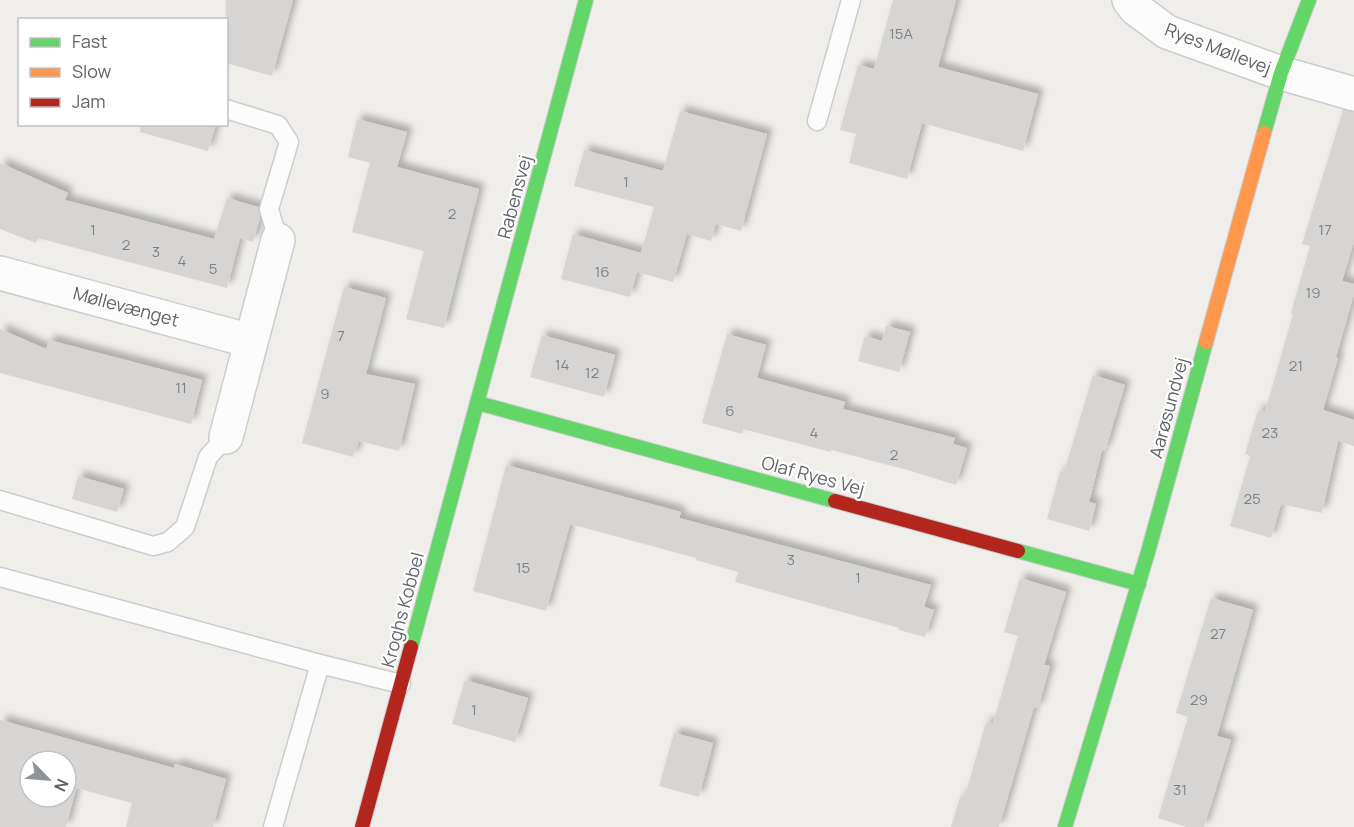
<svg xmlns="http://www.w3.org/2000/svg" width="1354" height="827" font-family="Manrope,sans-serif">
<defs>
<filter id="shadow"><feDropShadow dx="5.5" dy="-5.5" stdDeviation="3" flood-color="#0004"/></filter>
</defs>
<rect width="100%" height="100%" fill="#efeeea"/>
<g fill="#d6d5d3" fill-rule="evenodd" filter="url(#shadow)">
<path d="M226,0H293L272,76L226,63Z"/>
<path d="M893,0H956L938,67L1038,94L1023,151L922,123L907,179L849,163L856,134L840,130L858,65L874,69Z"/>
<path d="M1343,110L1354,112V242L1342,281L1354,284V294L1336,357L1338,358L1323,410L1354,420V446L1338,441L1322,513L1281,504L1271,538L1230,526L1250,456L1245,454L1258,410L1265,412L1293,314L1291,313L1310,246L1302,244Z"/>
<path d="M680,111L767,134L741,231L716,224L711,241L687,234L673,282L637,272L630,297L561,279L573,234L641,253L654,207L574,186L584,150L663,171Z"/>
<path d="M357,119L407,132L397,167L479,189L444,328L406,319L424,251L352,232L370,163L348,157Z"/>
<path d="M141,124H216L208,151L140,132Z"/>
<path d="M0,163L68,193L65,200L214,239L227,198L258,207L260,218L253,242L240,238L227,288L38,238L36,243L0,229Z"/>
<path d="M344,287L386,298L366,374L415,384L399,451L359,441L353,457L302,443Z"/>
<path d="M886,326L910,332L899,372L858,361L865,336L882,341Z"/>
<path d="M0,329L46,349L49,340L202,380L191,424L0,373Z"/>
<path d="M727,334L766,345L757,378L845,402L843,409L955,438L953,444L967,448L956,485L911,471L831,450V452L743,429L742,434L702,423Z"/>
<path d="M542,335L615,355L604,397L530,377Z"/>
<path d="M1093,375L1125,385L1105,451L1102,450L1089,502L1096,504L1089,531L1047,519L1060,471L1064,472Z"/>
<path d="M506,465L681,512L679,518L931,585L924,607L934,610L925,637L899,630V628L735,582L738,572L696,560V558L570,524L546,611L473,591Z"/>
<path d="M78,476L124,489L117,512L72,499Z"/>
<path d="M1020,578L1066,592L1044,665L1050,666L1038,708L1034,707L999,827H951L961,795L965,796L986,722L993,724L1018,636L1004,632Z"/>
<path d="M1211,598L1253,610L1217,736L1231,740L1204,827H1187L1158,818L1188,717L1176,713Z"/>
<path d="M465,680L528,698L515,742L452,724Z"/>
<path d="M0,720L174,768L175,764L226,779L213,827H126L132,803L76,788L66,827H0ZM30,761H66V797H30Z"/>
<path d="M674,733L713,743L699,797L659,786Z"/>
</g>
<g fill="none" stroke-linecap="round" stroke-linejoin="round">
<defs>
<g id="lane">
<path d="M226,109L278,125L289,142L269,209L278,240"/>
<path d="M817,121L851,0"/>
<path d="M0,500L153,546L168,542L185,527L208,457L226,437"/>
<path d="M0,577L320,664L401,684"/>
<path d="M273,827L320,664"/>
</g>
<g id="street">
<path d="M1129,0L1136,9L1167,32L1281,73L1354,94"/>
<path d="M0,273L251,341"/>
<path d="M226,437L278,240"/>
</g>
<g id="fast">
<path d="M1264,133L1281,73L1309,0"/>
<path d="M478,403L835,501"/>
<path d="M1018,551L1139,584"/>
<path d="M411,647L586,0"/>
<path d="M1065,827L1148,552L1206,342"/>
</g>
<path id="slow" d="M1206,342L1264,133"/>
<g id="jam">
<path d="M835,501L1018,551"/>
<path d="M362,827L411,647"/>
</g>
</defs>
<use href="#lane" stroke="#cbcccc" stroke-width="21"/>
<use href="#street" stroke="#cbcccc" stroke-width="36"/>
<use href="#fast" stroke="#cacacb" stroke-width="16"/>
<use href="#slow" stroke="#cacacb" stroke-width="16"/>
<use href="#jam" stroke="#cacacb" stroke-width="16"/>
<use href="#lane" stroke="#fdfcfc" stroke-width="18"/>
<use href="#street" stroke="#fdfcfc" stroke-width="33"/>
<use href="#fast" stroke="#63d668" stroke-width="14"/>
<use href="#slow" stroke="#ff974d" stroke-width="14"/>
<use href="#jam" stroke="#b3261e" stroke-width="14"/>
</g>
<g text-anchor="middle" stroke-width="4.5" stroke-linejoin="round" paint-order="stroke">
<g font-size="15" fill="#7e8184">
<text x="901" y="39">15A</text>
<text x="626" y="187">1</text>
<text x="452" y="219">2</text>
<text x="93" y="235">1</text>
<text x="1325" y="235">17</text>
<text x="126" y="250">2</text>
<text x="156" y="257">3</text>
<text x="182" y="266">4</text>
<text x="213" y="274">5</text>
<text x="602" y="277">16</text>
<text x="1313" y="298">19</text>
<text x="341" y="341">7</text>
<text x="562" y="370">14</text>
<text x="1296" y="371">21</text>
<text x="592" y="378">12</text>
<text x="181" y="393">11</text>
<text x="325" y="399">9</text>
<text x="730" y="416">6</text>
<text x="814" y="438">4</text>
<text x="1270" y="438">23</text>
<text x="894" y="460">2</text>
<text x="1252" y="504">25</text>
<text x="791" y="565">3</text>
<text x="523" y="573">15</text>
<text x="858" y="583">1</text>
<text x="1218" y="639">27</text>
<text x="1199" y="705">29</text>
<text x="474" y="715">1</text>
<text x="1180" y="795">31</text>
</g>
<g font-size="18" fill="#5f6368" stroke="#fff">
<text transform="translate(1218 49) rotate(21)" y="6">Ryes Møllevej</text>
<text transform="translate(515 197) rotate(-75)" y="6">Rabensvej</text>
<text transform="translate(126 307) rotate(15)" y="6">Møllevænget</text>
<text transform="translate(1169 408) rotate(-75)" y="6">Aarøsundvej</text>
<text transform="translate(813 476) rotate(15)" y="6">Olaf Ryes Vej</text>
<text transform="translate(403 610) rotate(-75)" y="6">Kroghs Kobbel</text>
</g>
</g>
<rect x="18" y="18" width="210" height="108" fill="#ffffff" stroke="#bfc1c3" stroke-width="1.5"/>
<rect x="30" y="38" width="30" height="9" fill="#63d668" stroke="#bfc1c3" stroke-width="1.5"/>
<text x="72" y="48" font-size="18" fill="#5f6368">Fast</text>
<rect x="30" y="68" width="30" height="9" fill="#ff974d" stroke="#bfc1c3" stroke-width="1.5"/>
<text x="72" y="78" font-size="18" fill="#5f6368">Slow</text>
<rect x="30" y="98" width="30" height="9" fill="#b3261e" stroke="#bfc1c3" stroke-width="1.5"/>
<text x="72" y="108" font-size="18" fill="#5f6368">Jam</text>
<g transform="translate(48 779) rotate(115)"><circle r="28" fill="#ffffff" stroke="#bfc1c3" stroke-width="1.5"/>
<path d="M0-4.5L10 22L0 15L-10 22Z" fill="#919496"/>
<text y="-9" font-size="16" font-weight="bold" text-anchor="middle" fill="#5f6368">N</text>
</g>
</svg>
